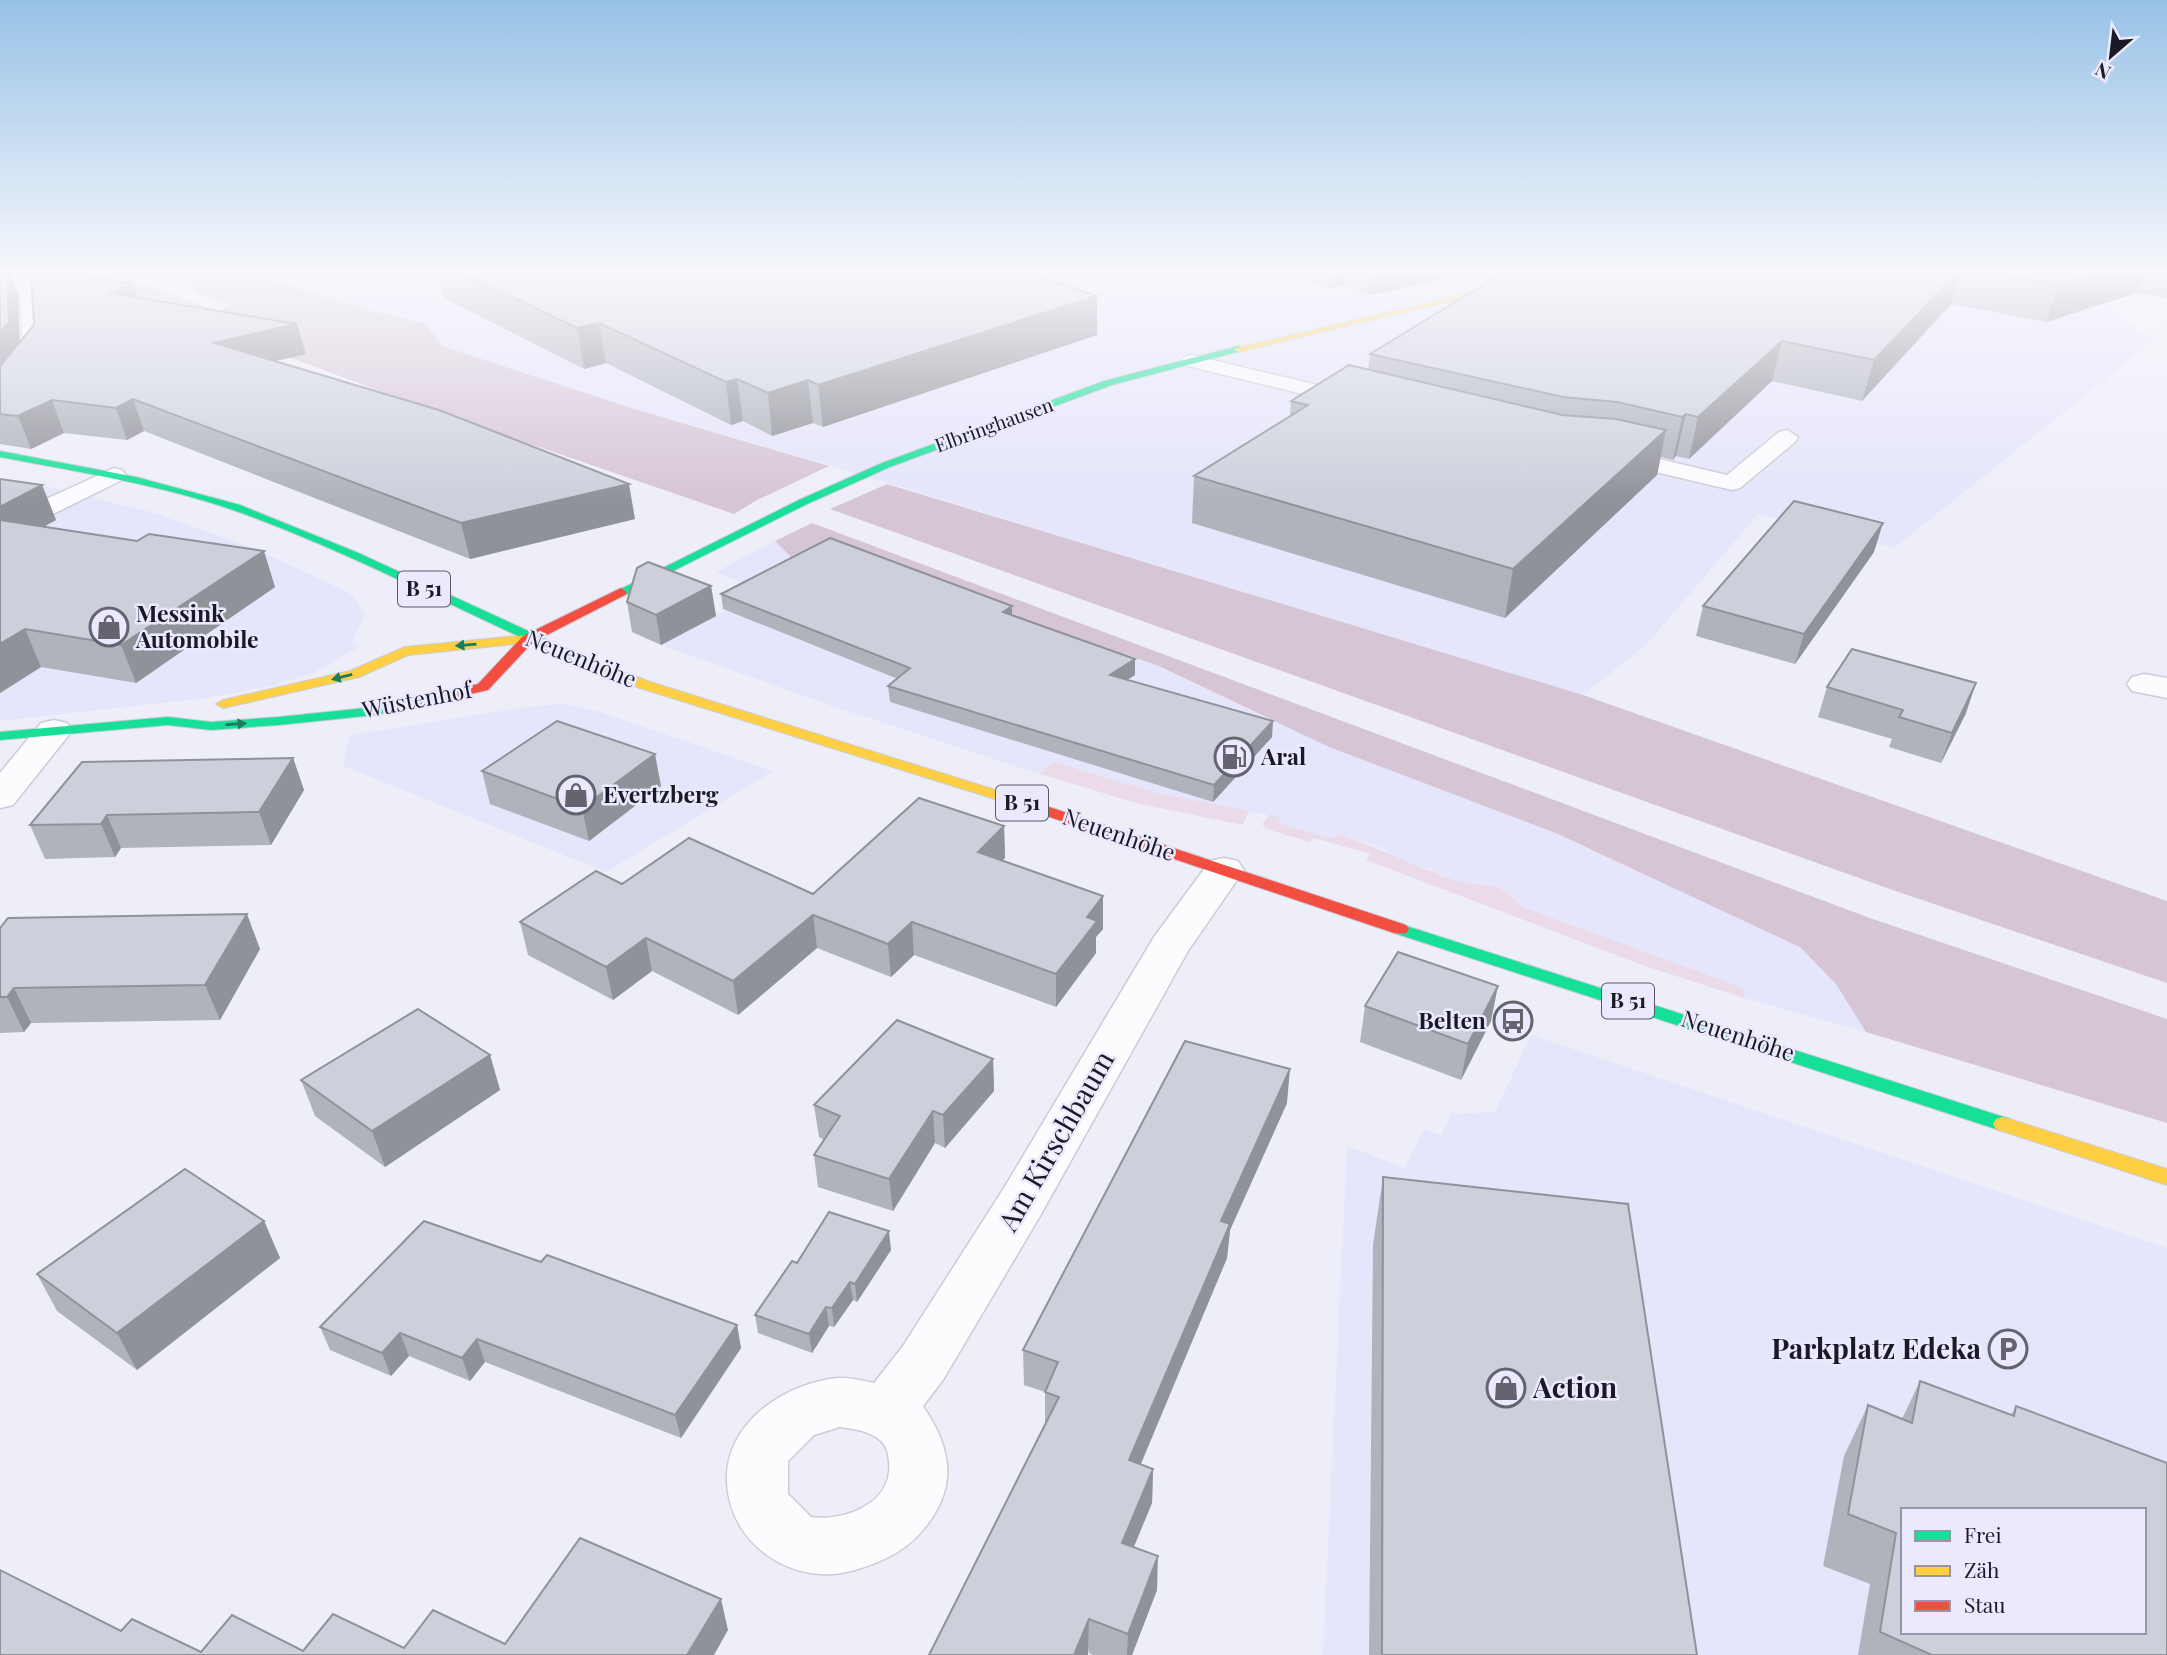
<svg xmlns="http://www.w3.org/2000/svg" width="2167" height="1655" font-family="'Playfair Display',serif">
<rect width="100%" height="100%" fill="#eeeef9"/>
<g fill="#e5e5fc" fill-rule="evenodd">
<path d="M230,270H2059L2153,341L1894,548L1758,514L1647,644L1583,695L799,456L628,407L442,346L426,324L334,300L251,273Z"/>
<path d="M0,479L29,482L155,513L258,550L353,595L365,615L352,641L360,646L313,673L274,685L207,698L0,721Z"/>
<path d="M775,541L794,560L1017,618L1159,666L1329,747L1558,834L1801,947L1836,984L1866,1032L1744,998L1742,988L1520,906L1515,897L1483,884L1461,882L1393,856L1382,848L1337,834L1332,840L1277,823L1280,818L1157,793L1054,762L1040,774L832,706L661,645L762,591L716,572Z"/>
<path d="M565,704L600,712L773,771L606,872L343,766L350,735L534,706Z"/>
<path d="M1531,1035L2167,1248V1655H1323L1347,1146L1405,1168L1424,1129L1441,1135L1451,1114L1495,1112ZM1903,1510H2144V1632H1903Z"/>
</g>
<g fill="#ebdbe8">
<path d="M129,270H209L202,275L200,287L193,292Z"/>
<path d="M1054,762L1157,793L1249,811L1243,825L1136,803L1040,774Z"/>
<path d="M1270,815L1281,818L1278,823L1332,839L1337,834C1379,847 1416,868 1458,881C1472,885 1486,883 1500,889C1509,894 1515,897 1520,906L1743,988L1744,998L1642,965L1366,860L1370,854L1314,838L1310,842L1267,829L1262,824Z"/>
</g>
<g fill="#d6c5d4">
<path d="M102,270L218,311L231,305L193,292L200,287L193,281L209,270L251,273L334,300L426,324L442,346L628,407L829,466L757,500L734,514C516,438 296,368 86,273Z"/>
<path d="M887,484L1583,695L2167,901V983L1887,888L830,509Z"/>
<path d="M812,523L1870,918L2167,1019V1123L1866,1032L1836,984L1800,947L1558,834L1329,747L1159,666L1017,618L794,560L775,541Z"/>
</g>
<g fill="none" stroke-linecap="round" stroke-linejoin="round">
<defs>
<g id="lane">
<path d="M29,280L38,286L43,354L8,399L0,400V380L23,353L20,286Z"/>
<path d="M1191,355L1360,395L1363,400L1352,406L1184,365L1181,361L1184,357Z"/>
<path d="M1787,430L1798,437L1795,442L1740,488L1732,490L1609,461L1605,456L1609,451L1617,449L1727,475L1779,432Z"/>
<path d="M114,468L122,470L126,475L122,480L51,515H33L30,510L33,505Z"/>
</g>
<g id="street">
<path d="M2144,674L2167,678V698L2132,691L2127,684L2132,677Z"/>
<path d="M54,720L67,723L72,731L13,805L0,808V773L41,723Z"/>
<path d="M1224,858L1238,861L1244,870L1188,951L1040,1216L943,1380L923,1406C948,1443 958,1479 932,1518C912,1548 888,1560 855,1570C795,1588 729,1546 727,1481C725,1422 786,1383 838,1378C849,1377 863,1381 874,1383L903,1346L1004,1188L1154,937L1210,861ZM840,1427C855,1429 870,1431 881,1441C887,1447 888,1453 889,1461C894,1503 845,1522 811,1517L788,1494V1461L814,1435Z"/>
</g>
<g id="fast">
<path d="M1238,346L1241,347V351L1112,385L890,467L807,504L625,595H617L615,592L799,500L882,463L1104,381Z"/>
<path d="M0,451L136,477L240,505L356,552L609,668L602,672L597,671C475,620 358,554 233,510C158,484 78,472 0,457Z"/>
<path d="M440,693L447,697L445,700L375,715L279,725L211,730L168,725L0,740V732L168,717L211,722L279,717L375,707Z"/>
<path d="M1400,924L2010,1119L2013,1124L2010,1129L2003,1131L1996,1129L1394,933L1391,929L1394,925Z"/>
</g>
<g id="slow">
<path d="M1522,270L1540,273V280L1238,352L1233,349L1532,278Z"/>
<path d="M528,635L533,636V642L408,655L359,677L223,708L216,704L223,700L350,671L405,647Z"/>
<path d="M602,664L650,682L1021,798L1024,801L1016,806L1011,804L640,688L597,671L595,668Z"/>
<path d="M2003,1117L2167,1169V1185L1996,1129L1993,1124L1996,1119Z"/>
</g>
<g id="jam">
<path d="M621,588L627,592L625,595L533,642L488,690L440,701L433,697L435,694L478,684L523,636Z"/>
<path d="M1016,796L1406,925L1409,929L1406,933H1394L1011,804L1008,801L1011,798Z"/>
</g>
</defs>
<use href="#lane" stroke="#cccbd7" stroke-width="3"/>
<use href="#street" stroke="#cccbd7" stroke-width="3"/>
<use href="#fast" stroke="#cccbd7" stroke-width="2"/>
<use href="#slow" stroke="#cccbd7" stroke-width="2"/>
<use href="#jam" stroke="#cccbd7" stroke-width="2"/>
<use href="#lane" fill="#fcfcfe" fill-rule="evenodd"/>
<use href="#street" fill="#fcfcfe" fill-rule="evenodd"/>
<use href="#fast" fill="#16e098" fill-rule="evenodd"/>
<use href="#slow" fill="#ffcf43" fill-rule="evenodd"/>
<use href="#jam" fill="#f24e42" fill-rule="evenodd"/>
</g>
<g fill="#b0b3bc" fill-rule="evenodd">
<path d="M0,270H40L138,298L306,354L275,361L635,519L470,559L144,431L127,440L64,433L31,449L0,444ZM31,270L34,325L20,342L18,293L11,276Z"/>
<path d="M438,270H1036L1028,272L1097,335L823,427L813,423L772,436L743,421L731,425L606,363L584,369L444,298Z"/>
<path d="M1269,270H1486L1369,295L1344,284L1330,289Z"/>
<path d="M1507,270H2167V298L2136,293L2046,322L1951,304L1862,401L1772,381L1689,459L1676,456L1673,460L1661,457L1657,475L1505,618L1192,523L1194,476L1290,417L1291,401L1368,370L1370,354Z"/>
<path d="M42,485L56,520L43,527L275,587L136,683L41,667L0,693Z"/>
<path d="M1874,552L1795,664L1696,636L1703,606Z"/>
<path d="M711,586L716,616L661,645L632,632L627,602Z"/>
<path d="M721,594L1012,615L1135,675L1127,680L1272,737L1213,802L890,702L888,686L898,679L723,609Z"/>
<path d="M1827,687L1966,713L1941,763L1889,747L1892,739L1818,717Z"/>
<path d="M293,758L304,790L271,845L121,848L115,857L45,859L30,825Z"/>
<path d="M482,771L661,786L589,841L490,804Z"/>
<path d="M1004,826L1005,858L1002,860L1103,929L1096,937V953L1056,1007L914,955L891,977L817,948L738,1015L652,971L613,1000L528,955L520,922L622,884L813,894Z"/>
<path d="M0,928L260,949L220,1020L31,1023L24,1032L0,1033Z"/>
<path d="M1365,1006L1491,1021L1461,1080L1360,1042Z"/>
<path d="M490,1055L500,1090L385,1167L315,1116L301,1080Z"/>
<path d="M993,1059L994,1091L945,1148L935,1143L893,1211L818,1187L814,1155L824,1140L819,1137L814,1105Z"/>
<path d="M1287,1103L1230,1230L1227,1258L1141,1464L1153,1469L1152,1503L1134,1547L1157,1590L1132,1655H1093L1089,1653L1045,1424V1392L1024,1385L1023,1350Z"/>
<path d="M1383,1177L1697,1655H1369L1373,1245Z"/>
<path d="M264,1221L280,1258L137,1370L57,1311L37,1274Z"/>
<path d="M891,1250L857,1302L853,1300L834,1327L829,1326L812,1353L758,1333L755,1315L797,1263Z"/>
<path d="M541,1262L737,1325L741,1348L681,1438L485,1362L470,1381L409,1356L391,1376L330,1350L320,1327Z"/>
<path d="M1920,1381L2011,1415L2016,1406L2167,1655H1858L1870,1584L1823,1566L1844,1456L1868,1405L1902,1419Z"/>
</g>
<g fill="#909299">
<path d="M0,270H34L11,276L18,293L20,352L0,376Z"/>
<path d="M963,270H1036L963,286Z"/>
<path d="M1331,270H1345L1344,284L1330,289Z"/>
<path d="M1372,270H1486L1369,295Z"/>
<path d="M1960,270H1961L1951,304L1862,401L1874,360Z"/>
<path d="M2107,270H2145L2136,293L2046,322L2059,284Z"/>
<path d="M133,284L143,313L109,293Z"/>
<path d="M1097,296V335L823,427L818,385Z"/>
<path d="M599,323L606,363L584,369L577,328Z"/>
<path d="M297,324L306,354L224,373L214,343Z"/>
<path d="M1782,341L1772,381L1689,459L1698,417Z"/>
<path d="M737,379L743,421L731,425L726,382Z"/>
<path d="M808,380L813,423L772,436L768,393Z"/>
<path d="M133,399L144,431L127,440L116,408Z"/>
<path d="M52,400L64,433L31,449L18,416Z"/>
<path d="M1686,414L1676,456L1673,460L1682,417Z"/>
<path d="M1666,430L1657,475L1505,618L1513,569Z"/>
<path d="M629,484L635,519L470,559L461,523Z"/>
<path d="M42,485L56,520L0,551V507Z"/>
<path d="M1883,523L1874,552L1795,664L1804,634Z"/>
<path d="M264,551L275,587L136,683L121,645Z"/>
<path d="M711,586L716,616L661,645L656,615Z"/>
<path d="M1012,606V621L1003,612Z"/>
<path d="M25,629L41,667L0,693V644Z"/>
<path d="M1135,659V675L1110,690V675Z"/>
<path d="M1976,683L1966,713L1941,763L1952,733Z"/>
<path d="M1273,721L1272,737L1213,802L1214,785Z"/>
<path d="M655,754L661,786L589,841L582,808Z"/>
<path d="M293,758L304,790L271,845L259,812Z"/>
<path d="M107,815L121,848L115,857L101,824Z"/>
<path d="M1004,826L1005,858L979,884L978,852Z"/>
<path d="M1103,896V929L1096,937V953L1056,1007V974L1087,917Z"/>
<path d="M247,914L260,949L220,1020L205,985Z"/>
<path d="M813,915L817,948L738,1015L733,981Z"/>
<path d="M912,922L914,955L891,977L888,944Z"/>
<path d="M646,938L652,971L613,1000L606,967Z"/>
<path d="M1498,986L1491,1021L1461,1080L1468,1044Z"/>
<path d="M14,988L31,1023L24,1032L7,997Z"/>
<path d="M490,1055L500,1090L385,1167L372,1131Z"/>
<path d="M993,1059L994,1091L945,1148L943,1115Z"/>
<path d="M1290,1069L1287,1103L1230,1230L1227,1258L1128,1494L1129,1460L1221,1221Z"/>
<path d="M933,1111L935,1143L893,1211L889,1179Z"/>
<path d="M264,1221L280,1258L137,1370L117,1333Z"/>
<path d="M889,1231L891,1250L857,1302L855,1284Z"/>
<path d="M850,1282L853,1300L834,1327L832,1308Z"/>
<path d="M826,1307L829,1326L812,1353L809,1334Z"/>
<path d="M737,1325L741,1348L681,1438L675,1415Z"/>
<path d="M400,1333L409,1356L391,1376L382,1353Z"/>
<path d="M477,1339L485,1362L470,1381L462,1358Z"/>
<path d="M1153,1469L1152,1503L1121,1577L1122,1543Z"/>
<path d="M1158,1556L1157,1590L1132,1655H1127L1128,1634Z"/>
<path d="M721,1599L728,1630L714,1655H687Z"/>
<path d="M1089,1619L1088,1655H1074Z"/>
</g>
<g fill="#cdd0db" stroke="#909299" stroke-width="2" fill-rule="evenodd">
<path d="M0,270H7L9,322L0,332Z"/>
<path d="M31,270H40L133,284L109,293L297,324L214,343L439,410L629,484L461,523L133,399L116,408L52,400L18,416L0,414V366L34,325Z"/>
<path d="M456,270H811L814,272L824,270H1021L1097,296L818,385L808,380L768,393L737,379L726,382L599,323L577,328Z"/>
<path d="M1508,270H1960L1874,360L1782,341L1698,417L1686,414L1682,417L1617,402L1563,397L1370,354Z"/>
<path d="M1975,270H2107L2059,284Z"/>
<path d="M1349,365L1562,415L1616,419L1666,430L1513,569L1194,476L1308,405L1291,401Z"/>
<path d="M0,479L42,485L0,507Z"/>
<path d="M1794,501L1883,523L1804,634L1703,606Z"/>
<path d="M0,520L137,541L149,534L264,551L121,645L25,629L0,644Z"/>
<path d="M830,538L1012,606L1003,612L1135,659L1110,675L1273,721L1214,785L888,686L910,668L721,594Z"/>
<path d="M648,562L711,586L656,615L627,602L637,568Z"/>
<path d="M1852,649L1976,683L1952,733L1899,717L1903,710L1827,687Z"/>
<path d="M557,721L655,754L582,808L482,771Z"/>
<path d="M293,758L259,812L107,815L101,824L30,825L82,762Z"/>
<path d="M919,798L1004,826L978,852L1103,896L1087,917L1097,921L1056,974L912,922L888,944L813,915L733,981L646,938L606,967L520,922L596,871L622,884L689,838L813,894Z"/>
<path d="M247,914L205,985L14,988L7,997H0V928L8,918Z"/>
<path d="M1398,952L1498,986L1468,1044L1365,1006Z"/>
<path d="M418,1009L490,1055L372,1131L301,1080Z"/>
<path d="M897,1020L993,1059L943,1115L933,1111L889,1179L814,1155L840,1116L814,1105Z"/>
<path d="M1185,1041L1290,1069L1221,1221L1230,1224L1129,1460L1153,1469L1122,1543L1158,1556L1128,1634L1089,1619L1074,1655H929L1059,1397L1045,1392L1058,1362L1023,1350Z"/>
<path d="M185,1169L264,1221L117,1333L37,1274Z"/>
<path d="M1383,1177L1628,1204L1697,1655H1382Z"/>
<path d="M829,1212L889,1231L855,1284L850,1282L832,1308L826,1307L809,1334L755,1315L792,1261L797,1263Z"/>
<path d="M424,1221L541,1262L547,1255L737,1325L675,1415L477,1339L462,1358L400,1333L382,1353L320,1327Z"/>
<path d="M1920,1381L2014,1416L2016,1406L2167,1463V1655H1932L1880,1632L1896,1533L1848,1514L1868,1405L1912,1423ZM1903,1510H2144V1632H1903Z"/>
<path d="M580,1538L721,1599L687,1655H0V1570L121,1631L132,1619L201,1652L232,1615L303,1651L333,1614L404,1648L433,1610L505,1644Z"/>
</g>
<defs><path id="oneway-solid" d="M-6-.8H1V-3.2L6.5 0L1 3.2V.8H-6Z" transform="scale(1.75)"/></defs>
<g fill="#187d5f">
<use href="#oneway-solid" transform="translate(466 645) rotate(175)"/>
<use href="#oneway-solid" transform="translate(342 677) rotate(166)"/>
<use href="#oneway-solid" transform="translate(236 724) rotate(-4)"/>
</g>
<linearGradient id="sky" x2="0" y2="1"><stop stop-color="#97c2e7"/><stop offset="0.54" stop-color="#f7f7fc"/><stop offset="1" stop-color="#f7f7fc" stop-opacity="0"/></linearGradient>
<rect width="2167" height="501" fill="url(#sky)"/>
<defs>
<symbol id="shop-ring" viewBox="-11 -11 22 22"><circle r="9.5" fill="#eae9fe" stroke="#646470" stroke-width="1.5"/><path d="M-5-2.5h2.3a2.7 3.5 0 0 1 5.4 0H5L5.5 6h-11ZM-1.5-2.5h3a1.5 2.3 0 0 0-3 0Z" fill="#646470"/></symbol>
<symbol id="fuel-ring" viewBox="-11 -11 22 22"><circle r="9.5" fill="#eae9fe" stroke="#646470" stroke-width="1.5"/><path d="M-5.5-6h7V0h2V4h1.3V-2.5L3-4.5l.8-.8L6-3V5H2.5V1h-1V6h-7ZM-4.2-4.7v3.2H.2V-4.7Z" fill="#646470"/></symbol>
<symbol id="bus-ring" viewBox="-11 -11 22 22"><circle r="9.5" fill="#eae9fe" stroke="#646470" stroke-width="1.5"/><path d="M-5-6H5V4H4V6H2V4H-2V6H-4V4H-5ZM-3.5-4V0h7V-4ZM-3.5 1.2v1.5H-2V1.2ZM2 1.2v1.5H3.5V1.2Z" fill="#646470"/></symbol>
<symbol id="parking-ring" viewBox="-11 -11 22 22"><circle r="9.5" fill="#eae9fe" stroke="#646470" stroke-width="1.5"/><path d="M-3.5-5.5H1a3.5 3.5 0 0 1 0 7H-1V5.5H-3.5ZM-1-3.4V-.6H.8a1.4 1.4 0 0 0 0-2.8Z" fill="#646470"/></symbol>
</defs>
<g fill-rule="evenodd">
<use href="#shop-ring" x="87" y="605" width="44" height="44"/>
<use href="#fuel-ring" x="1212" y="735" width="44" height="44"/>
<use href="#shop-ring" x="554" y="773" width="44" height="44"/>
<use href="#bus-ring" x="1491" y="999" width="44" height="44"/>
<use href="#parking-ring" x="1986" y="1327" width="44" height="44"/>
<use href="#shop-ring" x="1484" y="1366" width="44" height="44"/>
</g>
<g text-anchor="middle" stroke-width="5" stroke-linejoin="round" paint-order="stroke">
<g font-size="19" fill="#1a1a26" stroke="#eae9fe">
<text transform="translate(994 425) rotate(-20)" y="7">Elbringhausen</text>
</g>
<g fill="#eae9fe" stroke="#585867" stroke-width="2">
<rect x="398" y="571.5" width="52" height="35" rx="5"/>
<rect x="996" y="785.5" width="52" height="35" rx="5"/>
<rect x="1602" y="983.5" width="52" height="35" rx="5"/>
</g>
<g font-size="21" font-weight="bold" fill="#1a1a26">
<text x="424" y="596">B 51</text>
<text x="1022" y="810">B 51</text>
<text x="1628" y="1008">B 51</text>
</g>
<g font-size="23" font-weight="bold" fill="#1a1a26" stroke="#eae9fe" text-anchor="start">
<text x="136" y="622">Messink<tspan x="136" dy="26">Automobile</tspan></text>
<text x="1261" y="765">Aral</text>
<text x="603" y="803">Evertzberg</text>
<text x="1486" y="1029" text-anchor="end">Belten</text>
</g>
<g font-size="23" fill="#1a1a26" stroke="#eae9fe">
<text transform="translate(581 659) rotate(22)" y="8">Neuenhöhe</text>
<text transform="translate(417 700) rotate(-11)" y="8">Wüstenhof</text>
<text transform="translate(1119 835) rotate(19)" y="8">Neuenhöhe</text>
<text transform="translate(1738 1036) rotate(18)" y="8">Neuenhöhe</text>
</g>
<g font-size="28" fill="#1a1a26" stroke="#eae9fe">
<text transform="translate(1056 1141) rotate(-60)" y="10">Am Kirschbaum</text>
</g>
<g font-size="28" font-weight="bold" fill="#1a1a26" stroke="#eae9fe" text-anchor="end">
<text x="1981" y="1359">Parkplatz Edeka</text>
<text x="1533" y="1398" text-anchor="start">Action</text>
</g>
</g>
<rect x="1901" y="1508" width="245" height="126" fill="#eae9fe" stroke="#9796a8" stroke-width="2"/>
<rect x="1915" y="1531" width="35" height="10" fill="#16e098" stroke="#9796a8" stroke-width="2"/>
<text x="1964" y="1543" font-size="21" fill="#1a1a26">Frei</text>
<rect x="1915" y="1566" width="35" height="10" fill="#ffcf43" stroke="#9796a8" stroke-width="2"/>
<text x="1964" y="1578" font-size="21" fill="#1a1a26">Zäh</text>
<rect x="1915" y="1601" width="35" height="10" fill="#f24e42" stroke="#9796a8" stroke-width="2"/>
<text x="1964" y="1613" font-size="21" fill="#1a1a26">Stau</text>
<g transform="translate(2111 56) rotate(208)" stroke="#eae9fe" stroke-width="5" paint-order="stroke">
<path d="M0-5L12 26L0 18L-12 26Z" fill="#1a1a26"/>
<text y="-10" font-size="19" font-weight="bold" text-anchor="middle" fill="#1a1a26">N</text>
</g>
</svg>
